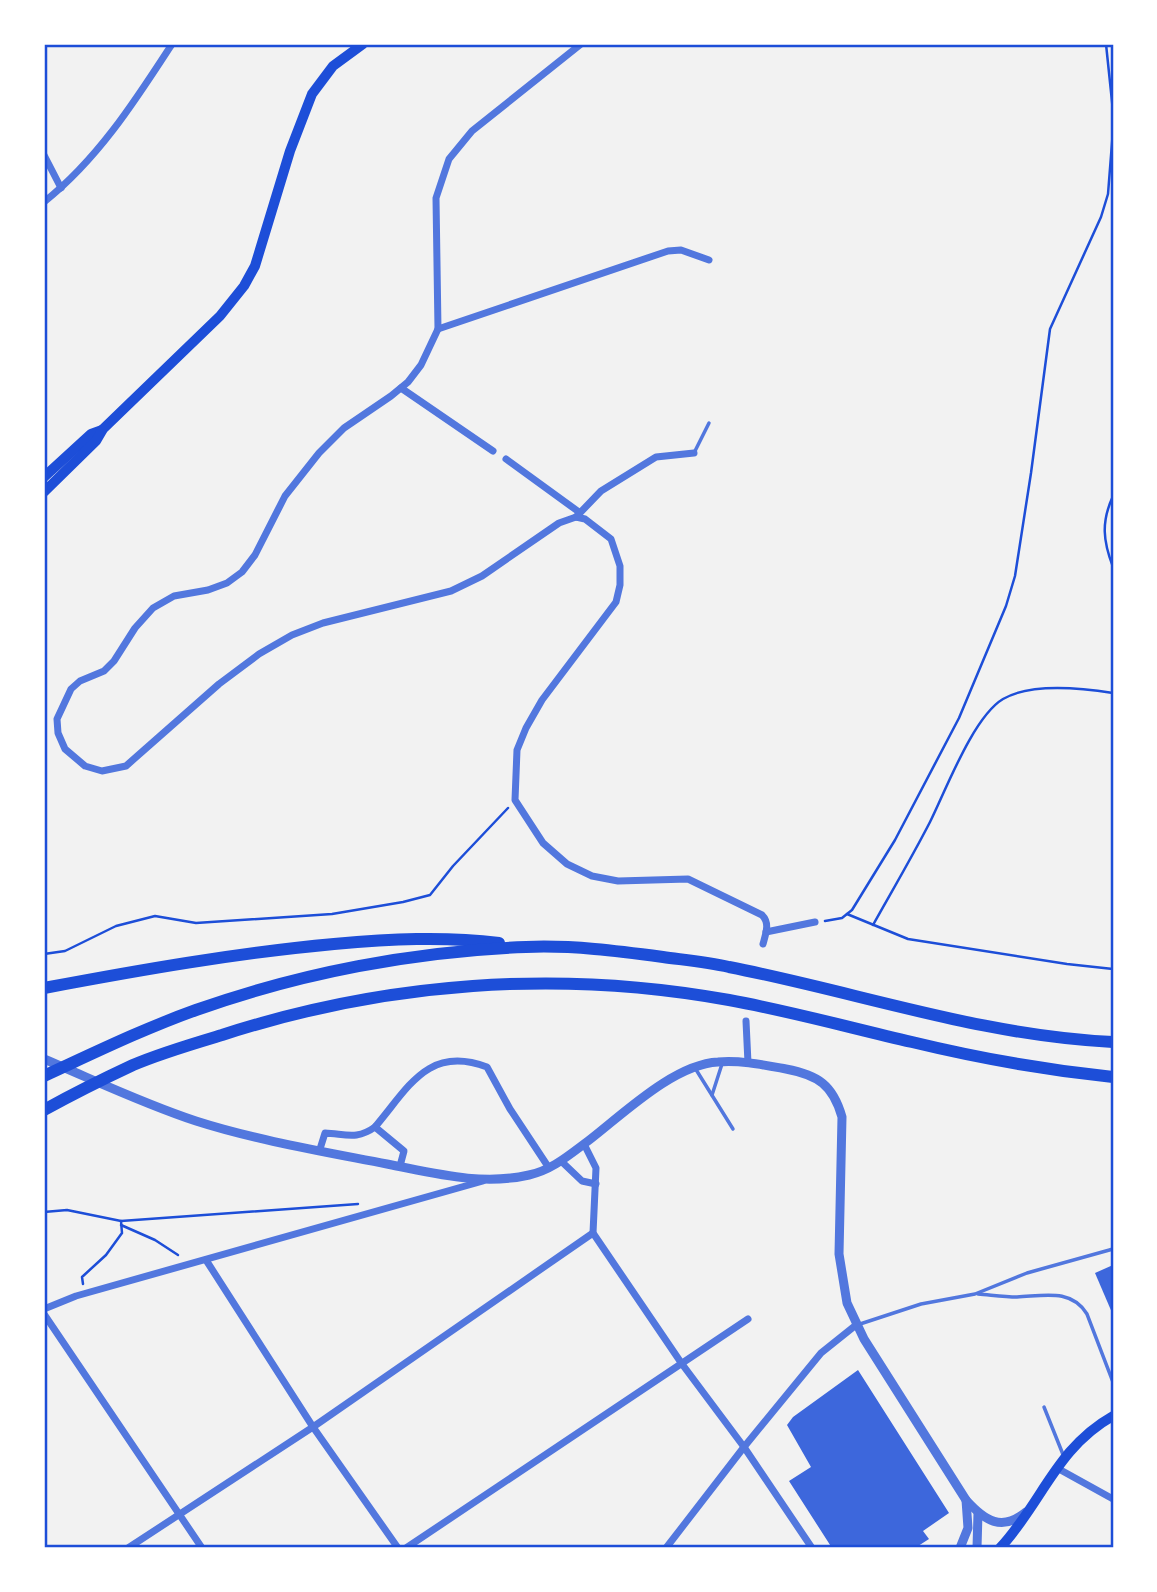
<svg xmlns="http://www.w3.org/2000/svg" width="1157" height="1592" font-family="Montserrat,sans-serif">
<rect width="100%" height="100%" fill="#f2f2f2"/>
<g fill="#3d67dc">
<path d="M1113,1265V1315L1095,1273Z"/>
<path d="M858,1370L949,1513L923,1531L929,1539L915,1548H832L789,1481L811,1467L787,1425L793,1417Z"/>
</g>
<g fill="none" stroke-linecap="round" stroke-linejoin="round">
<g stroke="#1d4ed8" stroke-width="2.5">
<path d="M1106,44L1113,111"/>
<path d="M1113,496C1101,522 1103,541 1113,567"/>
<path d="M847,914L908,939L1067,964L1113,969"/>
<path d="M825,921L842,918L852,910L895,840L959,718L1006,606L1015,576L1031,473L1050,329L1101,217L1108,194L1113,130"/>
<path d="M873,925C892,891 912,857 930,822C946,790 973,717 1003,699C1032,682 1082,688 1113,693"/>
<path d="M44,954L65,951L116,926L155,916L196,923L332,914L403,902L430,895L453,866L508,808"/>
<path d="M44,1212L67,1210L121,1221L122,1233L106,1255L82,1277L83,1284"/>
<path d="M121,1221L358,1204"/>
<path d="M121,1225L155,1240L178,1255"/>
</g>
<g stroke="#5277de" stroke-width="3.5">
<path d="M694,453L709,423"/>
<path d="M695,1068L733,1129"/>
<path d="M712,1095L722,1064"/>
<path d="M978,1294C991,1295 1004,1297 1017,1297C1043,1296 1071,1288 1087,1314L1113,1382"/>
<path d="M857,1325L921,1304L975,1294L1027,1273L1113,1249"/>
<path d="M1044,1407L1064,1457"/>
</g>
<g stroke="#5277de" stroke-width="7">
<path d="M581,44L472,131L449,159L436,198L438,329L421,365L408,382L391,396L344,428L319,453L285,496L255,555L242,572L227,583L208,590L174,596L153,608L135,628L114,661L104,671L80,681L71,689L57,719L58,733L65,749L85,766L102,771L126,766L219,684L259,654L292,635L323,623L451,591L482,576L559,523L576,517L585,519L611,539L620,566V585L616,602L542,700L526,728L517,750L515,800L543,843L567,864L592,876L618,881L688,879L762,915C770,923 766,933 763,944"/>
<path d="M44,155L61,188"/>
<path d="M44,202C98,159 135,101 172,44"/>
<path d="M438,329L668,251L681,250L709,260"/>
<path d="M401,388L493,451"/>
<path d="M506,459L579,512"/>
<path d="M576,517L601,491L656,457L694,453"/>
<path d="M766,932L815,922"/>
<path d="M746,1021L748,1063"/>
<path d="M375,1127L404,1151L400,1166"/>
<path d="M584,1144L596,1168L593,1233L682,1364L744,1447L812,1548"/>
<path d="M320,1149L325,1133C346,1134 357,1140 375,1127C409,1087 428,1045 487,1067L510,1109L549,1168"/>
<path d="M561,1161L582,1181L596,1184"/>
<path d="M206,1260L313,1427L398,1548"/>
<path d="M44,1309L76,1296L483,1181"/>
<path d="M44,1314L202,1548"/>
<path d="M1057,1468L1113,1499"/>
<path d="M128,1548L313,1427L593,1233"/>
<path d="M406,1548L748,1319"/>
<path d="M666,1548L744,1447L821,1353L856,1325"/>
</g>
<g stroke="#5277de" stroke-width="9">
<path d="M44,1059C94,1080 144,1104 196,1121C255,1140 326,1152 387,1164C434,1173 481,1186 529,1175C552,1170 569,1155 588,1141C622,1115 674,1064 718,1062C740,1060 764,1065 786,1069C818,1075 833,1085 842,1117L839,1254L847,1303L864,1339L966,1500C985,1521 1002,1532 1026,1512"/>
<path d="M960,1548L968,1528L966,1500"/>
<path d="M977,1548L978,1513"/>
</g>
<g stroke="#1d4ed8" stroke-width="10">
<path d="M44,477L91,434L102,430"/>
<path d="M44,492L96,441L103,429L220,316L244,286L255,266L290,151L312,94L333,66L363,44"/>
<path d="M1000,1548C1042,1503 1056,1448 1113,1416"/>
</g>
<g stroke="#1d4ed8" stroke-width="12">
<path d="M44,988C140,970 236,953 334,944C389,939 444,936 499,943"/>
<path d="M44,1076C94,1053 143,1029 196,1010C300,973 415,951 526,947C571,945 618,951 663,957C685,960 707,962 729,967C857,992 982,1036 1113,1042"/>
<path d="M44,1110C73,1094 103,1079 133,1065C161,1053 192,1044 222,1035C385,982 559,969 729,1000C790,1011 851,1028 912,1042C978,1058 1046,1070 1113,1077"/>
</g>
</g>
<rect width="1157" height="1592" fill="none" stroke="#ffffff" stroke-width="91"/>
<rect x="46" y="46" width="1066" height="1500" fill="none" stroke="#1d4ed8" stroke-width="2.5"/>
</svg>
